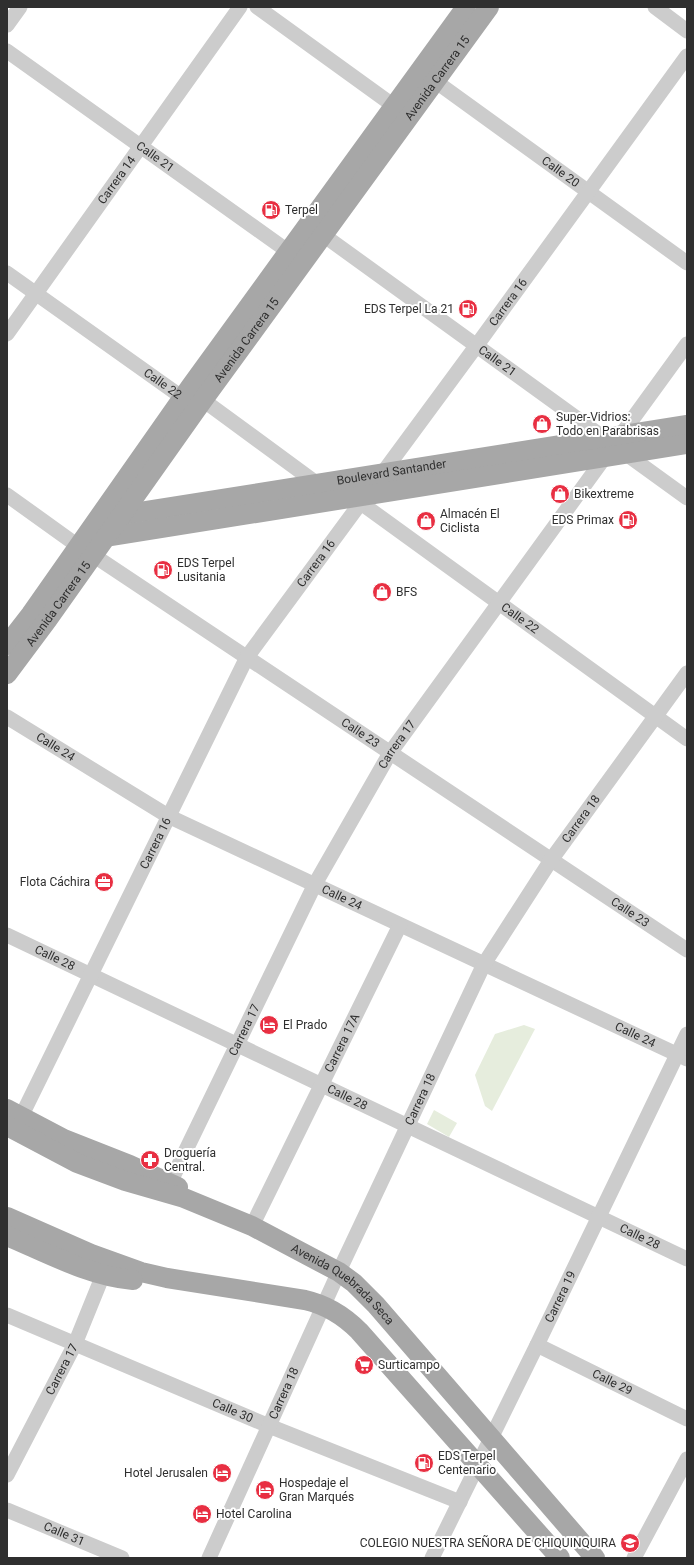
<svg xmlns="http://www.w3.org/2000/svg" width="694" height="1565" font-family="Roboto,sans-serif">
<rect width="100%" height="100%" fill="#fff"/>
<g fill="#e6eddd">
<path d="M524,1025L535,1029L492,1111L485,1106L475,1075L495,1034Z"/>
<path d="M434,1110L457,1123L449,1137L427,1124Z"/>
</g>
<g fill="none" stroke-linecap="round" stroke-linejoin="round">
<g stroke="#ccc" stroke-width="15">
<path d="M257,7L394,106"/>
<path d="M655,7L687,31"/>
<path d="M7,25L20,7"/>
<path id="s1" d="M7,51L296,257"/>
<path id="s2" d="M435,81L687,263"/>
<path id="s3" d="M315,229L687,498"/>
<path id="s4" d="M7,273L183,398L203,400L323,488"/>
<path id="s5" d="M7,334L240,7"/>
<path d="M7,495L78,546"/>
<path id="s6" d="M354,498L687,739"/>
<path id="s7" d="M93,555L687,950"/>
<path id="s8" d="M7,717L168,816L687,1059"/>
<path id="s9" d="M7,935L687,1259"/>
<path id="s10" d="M21,1117L247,657L477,345L687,56"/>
<path id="s11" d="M170,1183L315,884L390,753L687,344"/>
<path id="s12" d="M252,1226L400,925"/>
<path id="s13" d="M7,1315L269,1426L460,1502"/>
<path id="s14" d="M537,1345L687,1419"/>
<path id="s15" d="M7,1475L75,1344L107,1265"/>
<path id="s16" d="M7,1510L122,1558"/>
<path id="s17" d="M209,1558L341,1267L484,964L551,860L687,673"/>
<path id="s18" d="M432,1558L537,1345L687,1034"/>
<path d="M634,1558L687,1459"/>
</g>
<g stroke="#a7a7a7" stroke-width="20">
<path id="s19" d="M115,516L687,425"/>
<path d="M106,537L687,444"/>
<path d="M7,645L31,614L191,386L466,7"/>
<path id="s20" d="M7,674L48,619L203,400L489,7"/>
<path d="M7,1109L64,1139L130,1165L178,1187"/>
<path id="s21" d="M7,1126L77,1163L125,1181L184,1198L252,1226L339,1272L354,1283L376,1305L595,1558"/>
<path d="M7,1217L91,1254L141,1272L167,1278L305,1300C327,1305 343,1315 359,1331L560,1558"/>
<path d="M7,1236C47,1253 89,1276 133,1280"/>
</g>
</g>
<defs>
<symbol id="fuel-disc" viewBox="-11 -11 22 22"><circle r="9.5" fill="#e82f42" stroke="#fff"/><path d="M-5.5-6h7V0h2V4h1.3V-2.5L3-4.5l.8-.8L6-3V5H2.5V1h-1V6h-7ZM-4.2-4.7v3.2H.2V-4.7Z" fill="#fff"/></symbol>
<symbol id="shop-disc" viewBox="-11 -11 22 22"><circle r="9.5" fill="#e82f42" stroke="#fff"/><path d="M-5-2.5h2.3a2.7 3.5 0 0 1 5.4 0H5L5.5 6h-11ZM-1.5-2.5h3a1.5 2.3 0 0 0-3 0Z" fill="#fff"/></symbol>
<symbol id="office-disc" viewBox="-11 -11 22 22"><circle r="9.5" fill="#e82f42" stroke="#fff"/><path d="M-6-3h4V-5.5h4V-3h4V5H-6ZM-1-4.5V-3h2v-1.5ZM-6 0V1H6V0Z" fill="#fff"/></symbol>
<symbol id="hotel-disc" viewBox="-11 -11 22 22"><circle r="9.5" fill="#e82f42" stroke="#fff"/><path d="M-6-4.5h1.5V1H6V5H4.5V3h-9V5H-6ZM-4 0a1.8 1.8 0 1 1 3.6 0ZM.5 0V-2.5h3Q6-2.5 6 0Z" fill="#fff"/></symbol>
<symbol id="pharmacy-disc" viewBox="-11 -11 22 22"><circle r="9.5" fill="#e82f42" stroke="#fff"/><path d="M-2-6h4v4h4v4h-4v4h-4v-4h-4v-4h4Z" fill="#fff"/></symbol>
<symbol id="supermarket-disc" viewBox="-11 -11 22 22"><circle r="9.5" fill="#e82f42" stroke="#fff"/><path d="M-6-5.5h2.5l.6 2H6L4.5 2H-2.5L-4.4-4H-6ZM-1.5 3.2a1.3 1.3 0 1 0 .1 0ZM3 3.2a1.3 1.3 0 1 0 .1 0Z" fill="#fff"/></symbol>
<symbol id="school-disc" viewBox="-11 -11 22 22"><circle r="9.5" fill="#e82f42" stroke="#fff"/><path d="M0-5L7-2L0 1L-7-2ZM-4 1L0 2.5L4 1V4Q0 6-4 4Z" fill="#fff"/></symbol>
</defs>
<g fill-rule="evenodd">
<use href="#fuel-disc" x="260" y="199" width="22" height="22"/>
<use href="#fuel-disc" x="457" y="298" width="22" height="22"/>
<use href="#shop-disc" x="531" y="413" width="22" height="22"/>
<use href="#shop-disc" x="549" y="483" width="22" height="22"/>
<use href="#fuel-disc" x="617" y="509" width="22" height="22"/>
<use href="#shop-disc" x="415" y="510" width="22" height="22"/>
<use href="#fuel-disc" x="152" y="559" width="22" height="22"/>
<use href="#shop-disc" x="371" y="581" width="22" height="22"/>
<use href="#office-disc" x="93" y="871" width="22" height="22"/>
<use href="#hotel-disc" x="258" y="1014" width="22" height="22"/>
<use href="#pharmacy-disc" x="139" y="1149" width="22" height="22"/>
<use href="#supermarket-disc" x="353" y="1354" width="22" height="22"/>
<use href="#fuel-disc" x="413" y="1452" width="22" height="22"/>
<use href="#hotel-disc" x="211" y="1462" width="22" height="22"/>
<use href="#hotel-disc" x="254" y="1479" width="22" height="22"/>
<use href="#hotel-disc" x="191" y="1503" width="22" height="22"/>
<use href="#school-disc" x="619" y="1532" width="22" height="22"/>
</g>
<g text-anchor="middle" stroke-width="4" stroke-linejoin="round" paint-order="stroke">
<g font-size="12" fill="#2f2f2f" stroke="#fff">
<text dy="4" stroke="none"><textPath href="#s20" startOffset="735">Avenida Carrera 15</textPath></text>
<text dy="4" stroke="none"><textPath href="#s1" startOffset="182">Calle 21</textPath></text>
<text dy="4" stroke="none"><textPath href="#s2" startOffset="155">Calle 20</textPath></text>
<text dy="4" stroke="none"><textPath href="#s5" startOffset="189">Carrera 14</textPath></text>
<text dy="4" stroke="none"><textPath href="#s10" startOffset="953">Carrera 16</textPath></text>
<text dy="4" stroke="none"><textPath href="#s20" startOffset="411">Avenida Carrera 15</textPath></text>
<text dy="4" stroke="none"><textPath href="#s3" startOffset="225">Calle 21</textPath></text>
<text dy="4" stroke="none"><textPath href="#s4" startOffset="191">Calle 22</textPath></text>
<text dy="4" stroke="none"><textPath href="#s19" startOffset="280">Boulevard Santander</textPath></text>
<text dy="4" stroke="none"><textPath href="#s10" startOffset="629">Carrera 16</textPath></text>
<text dy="4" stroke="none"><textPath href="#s20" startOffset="87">Avenida Carrera 15</textPath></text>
<text dy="4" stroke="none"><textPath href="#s6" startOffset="205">Calle 22</textPath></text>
<text dy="4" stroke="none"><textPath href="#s7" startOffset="321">Calle 23</textPath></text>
<text dy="4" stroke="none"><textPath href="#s11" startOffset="494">Carrera 17</textPath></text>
<text dy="4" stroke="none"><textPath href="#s8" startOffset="57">Calle 24</textPath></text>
<text dy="4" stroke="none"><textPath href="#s17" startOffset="829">Carrera 18</textPath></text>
<text dy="4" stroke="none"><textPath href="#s10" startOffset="305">Carrera 16</textPath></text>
<text dy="4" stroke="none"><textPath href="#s8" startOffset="381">Calle 24</textPath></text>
<text dy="4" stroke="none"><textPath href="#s7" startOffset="645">Calle 23</textPath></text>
<text dy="4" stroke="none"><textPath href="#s9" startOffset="53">Calle 28</textPath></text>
<text dy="4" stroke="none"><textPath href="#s11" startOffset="170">Carrera 17</textPath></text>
<text dy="4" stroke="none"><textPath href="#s8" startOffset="705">Calle 24</textPath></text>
<text dy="4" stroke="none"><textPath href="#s12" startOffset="204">Carrera 17A</textPath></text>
<text dy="4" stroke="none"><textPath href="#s9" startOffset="377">Calle 28</textPath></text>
<text dy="4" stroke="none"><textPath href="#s17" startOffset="505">Carrera 18</textPath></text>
<text dy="4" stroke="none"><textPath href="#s9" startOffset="701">Calle 28</textPath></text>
<text dy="4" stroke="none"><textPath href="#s21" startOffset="374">Avenida Quebrada Seca</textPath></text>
<text dy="4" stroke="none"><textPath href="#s18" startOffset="291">Carrera 19</textPath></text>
<text dy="4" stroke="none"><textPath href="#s15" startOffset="119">Carrera 17</textPath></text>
<text dy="4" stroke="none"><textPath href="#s14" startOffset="84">Calle 29</textPath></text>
<text dy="4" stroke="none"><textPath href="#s17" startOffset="181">Carrera 18</textPath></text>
<text dy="4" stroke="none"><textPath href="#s13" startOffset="245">Calle 30</textPath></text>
<text dy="4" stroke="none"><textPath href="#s16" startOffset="62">Calle 31</textPath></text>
</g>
<g font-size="12" fill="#2f2f2f" stroke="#fff" text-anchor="start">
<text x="285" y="214">Terpel</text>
<text x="454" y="313" text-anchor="end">EDS Terpel La 21</text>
<text x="556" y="421">Super-Vidrios:<tspan x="556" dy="14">Todo en Parabrisas</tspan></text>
<text x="574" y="498">Bikextreme</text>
<text x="440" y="518">Almacén El<tspan x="440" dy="14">Ciclista</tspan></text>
<text x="614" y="524" text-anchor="end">EDS Primax</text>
<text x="177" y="567">EDS Terpel<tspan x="177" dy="14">Lusitania</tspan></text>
<text x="396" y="596">BFS</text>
<text x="90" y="886" text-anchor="end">Flota Cáchira</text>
<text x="283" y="1029">El Prado</text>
<text x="164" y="1157">Droguería<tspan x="164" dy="14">Central.</tspan></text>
<text x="378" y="1369">Surticampo</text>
<text x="438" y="1460">EDS Terpel<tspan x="438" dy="14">Centenario</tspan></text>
<text x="208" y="1477" text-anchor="end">Hotel Jerusalen</text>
<text x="279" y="1487">Hospedaje el<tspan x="279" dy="14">Gran Marqués</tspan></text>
<text x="216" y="1518">Hotel Carolina</text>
<text x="616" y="1547" text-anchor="end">COLEGIO NUESTRA SEÑORA DE CHIQUINQUIRA</text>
</g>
</g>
<rect width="694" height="1565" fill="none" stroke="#2f2f2f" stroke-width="16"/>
</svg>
